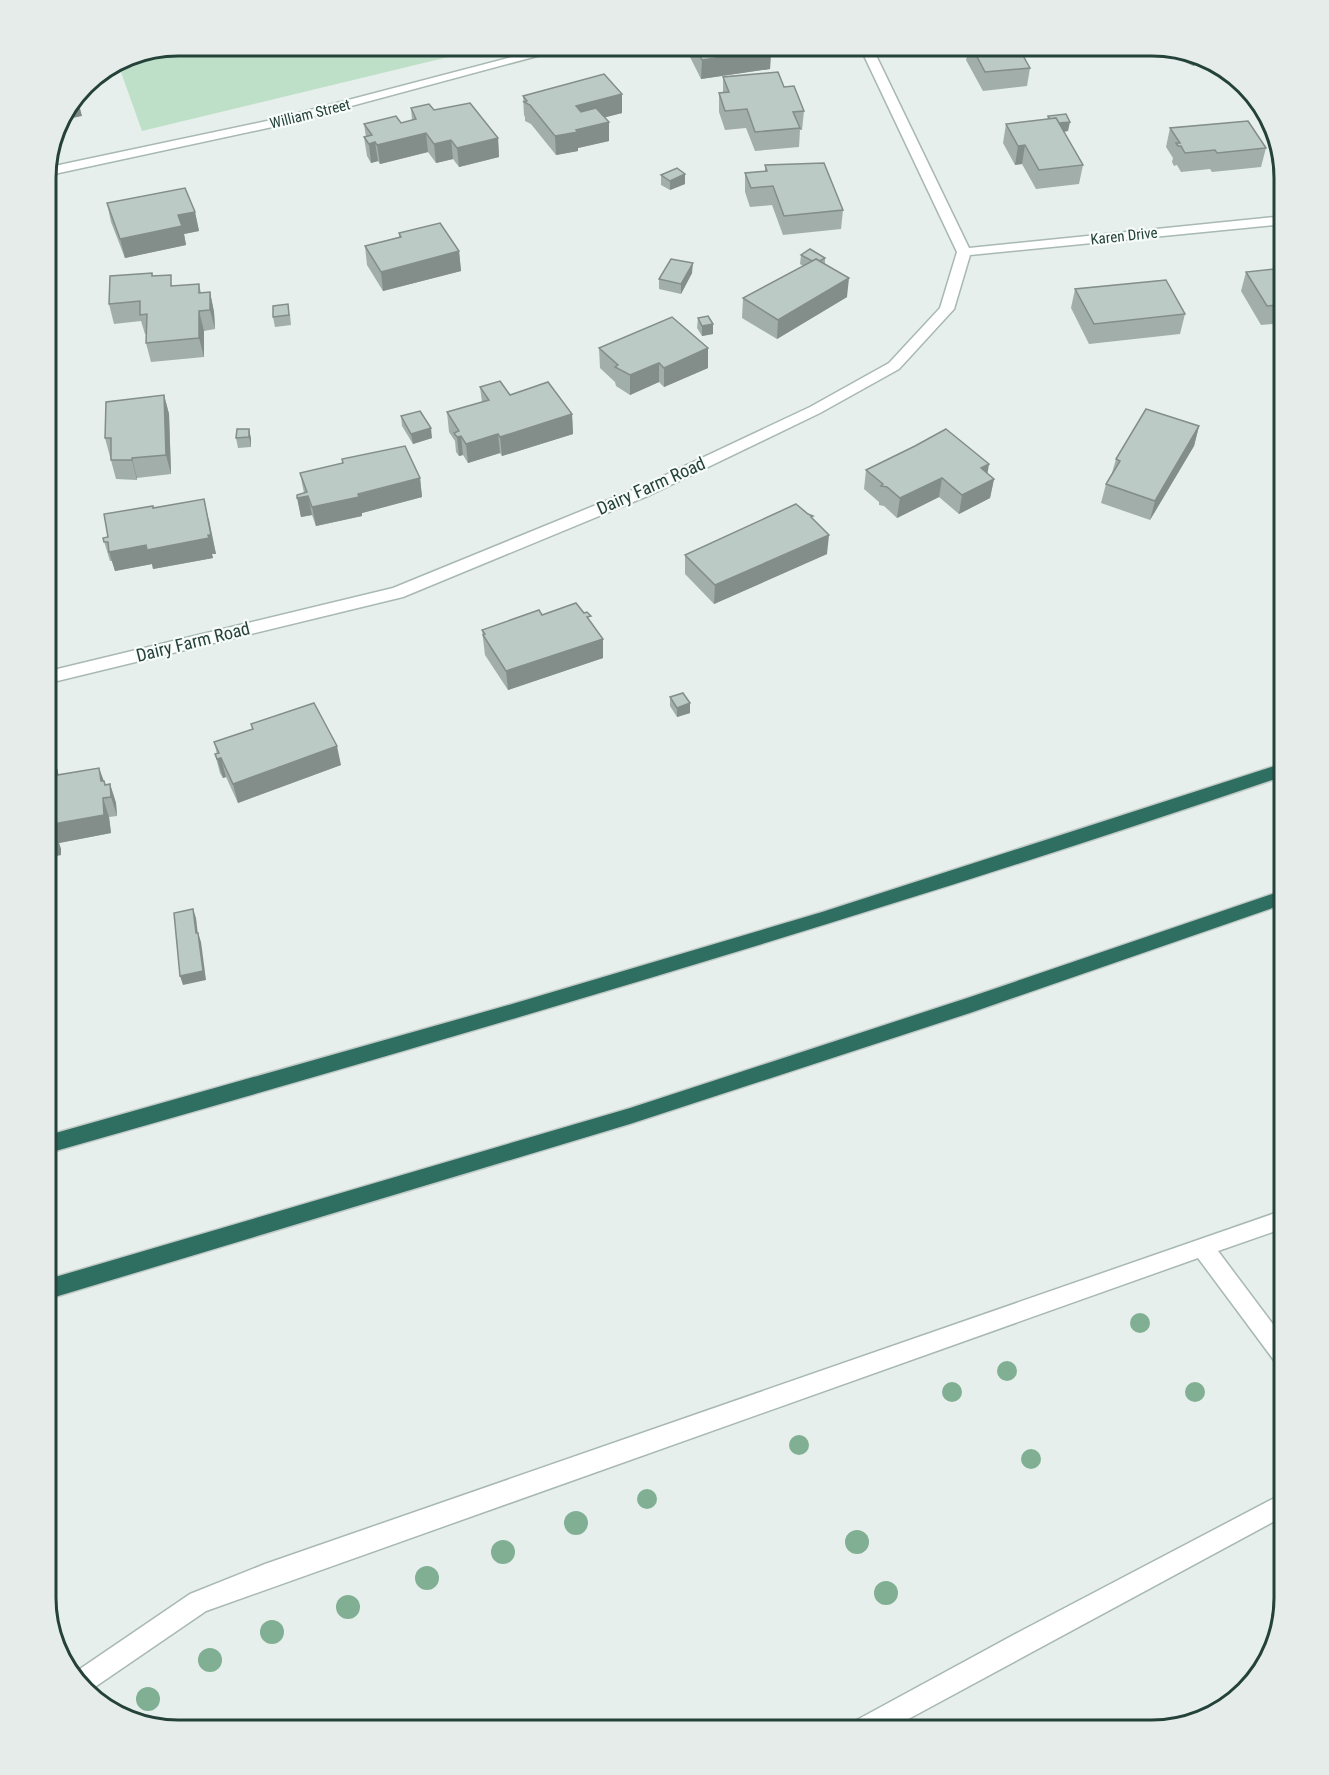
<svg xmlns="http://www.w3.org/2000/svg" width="1329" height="1775" font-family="'Roboto Condensed',sans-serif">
<rect width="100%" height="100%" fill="#e6efeb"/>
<path fill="#bfe0c8" d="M177,45H498L142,131L117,61L127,55Z"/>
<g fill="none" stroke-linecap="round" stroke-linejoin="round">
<defs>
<g id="minor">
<path d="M558,45H578L277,126L45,176V168L276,119Z"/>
<path d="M859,45H871L969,248L1284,216V224L970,255L954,309L899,369L820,413L650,495L403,597L45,684V672L393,588L640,487L810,407L889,363L940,308L957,252Z"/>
<path d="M1284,1210V1228L1218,1251L1284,1339V1366L1276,1363L1198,1258L206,1611L89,1691L71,1675L190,1594L265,1564Z"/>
<path d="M1284,1493V1516L888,1730H852L855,1721L1019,1632Z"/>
</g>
<g id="highway">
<path d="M1284,763V776C875,915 461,1036 45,1154V1136L512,1004L822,912Z"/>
<path d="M1284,890V904L970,1013L630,1124L45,1300V1280L630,1108L970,997Z"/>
</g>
</defs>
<use href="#minor" stroke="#a8b8b2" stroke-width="3"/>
<use href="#highway" stroke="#c2cac8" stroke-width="3"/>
<use href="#minor" fill="#fff" fill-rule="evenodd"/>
<use href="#highway" fill="#2f6f62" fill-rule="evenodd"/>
</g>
<g fill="#80af93">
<circle cx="1140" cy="1323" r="10"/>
<circle cx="1007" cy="1371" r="10"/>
<circle cx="952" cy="1392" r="10"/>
<circle cx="1195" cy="1392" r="10"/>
<circle cx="799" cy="1445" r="10"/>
<circle cx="1031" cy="1459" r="10"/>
<circle cx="647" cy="1499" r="10"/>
<circle cx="576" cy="1523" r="12"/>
<circle cx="857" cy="1542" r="12"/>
<circle cx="503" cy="1552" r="12"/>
<circle cx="427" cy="1578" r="12"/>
<circle cx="886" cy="1593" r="12"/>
<circle cx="348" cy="1607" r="12"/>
<circle cx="272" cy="1632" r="12"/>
<circle cx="210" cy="1660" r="12"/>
<circle cx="148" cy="1699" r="12"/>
</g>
<g fill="#a1aea9">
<path d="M690,45H768L771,50L770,69L701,79L690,57Z"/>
<path d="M961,45H1017L1030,68L1027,86L983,91L966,60L967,56Z"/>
<path d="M1150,45H1160L1205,59L1193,66Z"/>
<path d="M723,77L784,87L804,111L802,130H800L799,147L755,151L746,128L725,130L719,112V93H723Z"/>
<path d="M622,94V113L605,117L609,141L578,148V151L556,155L531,124L525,121V117L524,115L523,96Z"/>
<path d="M411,108L434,110L498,138L499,157L459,167L453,159L436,163L428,152L380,164L378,161L371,163L367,156L364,137H366L364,124L401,123L412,120Z"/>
<path d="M1048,116L1068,131L1064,132L1083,165L1079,184L1036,189L1022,164L1015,165L1003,143L1006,124L1047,119Z"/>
<path d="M1170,128L1266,148L1261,167L1212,172L1210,169L1181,172L1177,165L1174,166L1172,162L1173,158L1166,147Z"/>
<path d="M765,165L843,210L841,229L783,235L772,205L750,207L745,192V173L765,171Z"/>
<path d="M661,175L685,184L670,190L661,185Z"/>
<path d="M107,203L195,212L199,231L184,234L186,245L125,258L111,222Z"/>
<path d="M399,233L459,251L461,271L383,291L367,265L365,246L399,237Z"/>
<path d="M801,255L825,258V264L847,297L777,339L742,318L743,298L803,266L800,264Z"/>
<path d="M1284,268V323L1261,325L1241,291L1246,272Z"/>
<path d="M152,273L153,276L174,286L199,284L201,293L210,292L214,312L215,329L204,331V357L151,362L146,343L147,334H145L141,321L114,324L109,304Z"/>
<path d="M692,273L681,294L659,289V279Z"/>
<path d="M1075,289L1185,314L1180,334L1089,344L1071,308Z"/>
<path d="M290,314L291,325L275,327L273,317Z"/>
<path d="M698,318L713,334L702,336L697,328Z"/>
<path d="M599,348H708V368L664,387L659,382L630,395L616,386L615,382L600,368Z"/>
<path d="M480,387L510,395L572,414L573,434L502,456L500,453L468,463L463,455L459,456L456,452L455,441L449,432L447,412L482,402Z"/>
<path d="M164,395L169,414L171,474L137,478V480L116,479L105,438Z"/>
<path d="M401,416L432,438L413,444L402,426Z"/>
<path d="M1199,426L1194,446L1150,520L1101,503L1106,484L1112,473L1116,459Z"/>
<path d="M249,429L251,439V447L238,448L236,438Z"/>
<path d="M342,459L420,478L422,497L362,513V516L316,526L312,515L301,517L297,495L304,493L300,473L343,463Z"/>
<path d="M866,470L987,473L994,479L990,498L959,514L939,497L897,518L884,506L879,505V502L864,489Z"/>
<path d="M153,506L154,508L209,519L216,554H212L213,558L153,569L152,564L115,571L112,561H110L103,538L108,537Z"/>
<path d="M808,514L813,519L827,554L714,604L685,574V555Z"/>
<path d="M542,615L591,622L603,639V658L508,690L485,655L482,630Z"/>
<path d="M670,697L690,703V713L677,717L670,706Z"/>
<path d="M251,724L341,765L238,803L226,777L223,778L220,773L215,754H217L214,742L252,729Z"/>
<path d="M57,770L59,775L104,781L106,785L110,784L116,803L117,816L109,817L111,833L59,843L61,849V855L55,856V865L45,867V772Z"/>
</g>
<g fill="#838d89">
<path d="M771,50L770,69L701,79L702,60Z"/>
<path d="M1195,56L1205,59L1193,66Z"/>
<path d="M622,94V113L576,125V106Z"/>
<path d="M77,97L82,116L58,121L59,118L75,98Z"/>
<path d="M609,122V141L578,148V151L556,155L555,136Z"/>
<path d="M1070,122L1068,131L1051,133L1053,124Z"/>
<path d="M426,133L428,152L380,164L377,145Z"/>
<path d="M498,138L499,157L459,167L457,148Z"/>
<path d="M451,140L453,159L436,163L434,144Z"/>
<path d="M375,142L378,161L371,163L369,144Z"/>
<path d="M1025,145L1022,164L1015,165L1018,146Z"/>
<path d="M685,174V184L670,190V181Z"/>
<path d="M195,212L199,231L184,234L186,245L125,258L120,239L178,215Z"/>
<path d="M459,251L461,271L383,291L381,272Z"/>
<path d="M693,263L692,273L681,294V284Z"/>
<path d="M849,278L847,297L777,339L778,320Z"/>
<path d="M210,292L214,312L215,329L210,310Z"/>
<path d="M199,311L204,331V357L199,338Z"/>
<path d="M713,324V334L702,336V326Z"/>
<path d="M708,348V368L664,387V368Z"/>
<path d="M659,363V382L630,395V375Z"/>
<path d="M164,395L169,414L171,474L166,455Z"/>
<path d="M572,414L573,434L502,456L500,437Z"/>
<path d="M1199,426L1194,446L1150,520L1155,501Z"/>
<path d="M431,428L432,438L413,444L411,434Z"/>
<path d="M249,429L251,439V447L249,437Z"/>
<path d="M498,434L500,453L468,463L466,444Z"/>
<path d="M461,436L463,455L459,456L457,437Z"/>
<path d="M132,458L137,478V480L132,460Z"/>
<path d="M989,464L986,483L994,479L990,498L959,514L962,495L981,468Z"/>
<path d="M420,478L422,497L362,513V516L316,526L312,507Z"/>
<path d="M942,478L939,497L897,518L900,498Z"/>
<path d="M308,496L312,515L301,517L297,498Z"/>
<path d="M204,499L216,554H212L213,558L153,569L152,564L115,571L109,552Z"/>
<path d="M829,535L827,554L714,604L715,585Z"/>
<path d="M603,639V658L508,690L506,671Z"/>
<path d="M690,703V713L677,717V708Z"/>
<path d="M337,746L341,765L238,803L233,784Z"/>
<path d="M221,758L226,777L223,778L217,759Z"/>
<path d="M99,768L110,797L106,789L107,800L101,781Z"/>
<path d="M110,784L116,803L117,816L111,797Z"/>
<path d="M103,798L109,817L111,833L59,843L61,849V855L55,856V865L45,867V847L47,838V825Z"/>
<path d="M193,909L196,918L199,943L196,933Z"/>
<path d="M198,933L201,942L206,980L183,985L180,976Z"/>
</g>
<g fill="#bbcac4" stroke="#838d89" stroke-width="1.5">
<path d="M694,45H768L771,50L702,60Z"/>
<path d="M971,45H1017L1030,68L985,72Z"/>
<path d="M778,72L784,87L794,86L804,111L793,112L800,128L755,132L747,109L725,111L719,93L729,92L723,77Z"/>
<path d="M604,74L622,94L576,106L581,112L596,108L609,122L576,130L578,132L555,136L530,105L524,102L527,101L523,96Z"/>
<path d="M470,103L498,138L457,148L451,140L434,144L426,133L377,145L375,142L369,144L364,137L372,135L364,124L396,116L401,123L416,119L411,108L429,104L434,110Z"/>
<path d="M1066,114L1070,122L1059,123L1056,118L1050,119L1048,116Z"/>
<path d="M1056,118L1083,165L1039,170L1025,145L1018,146L1006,124Z"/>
<path d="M1248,121L1266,148L1217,153L1215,150L1185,153L1181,146H1178L1176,143H1180L1170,128Z"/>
<path d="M824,163L843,210L784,216L773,186L751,188L745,173L767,171L765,165Z"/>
<path d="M677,168L685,174L670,181L661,175Z"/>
<path d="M185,188L195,212L178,215L182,226L120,239L107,203Z"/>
<path d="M440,223L459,251L381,272L365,246L401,237L399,233Z"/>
<path d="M810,249L825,258L820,261L816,259L812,261L801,255Z"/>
<path d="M671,259L693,263L681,284L659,279Z"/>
<path d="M816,259L849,278L778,320L743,298Z"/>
<path d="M1284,268V304L1267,306L1246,272Z"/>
<path d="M152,273V276L171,275V286L199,284V293L210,292V310L199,311V338L146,343L147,314L140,315V301L109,304L110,276Z"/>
<path d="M1166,280L1185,314L1094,324L1075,289Z"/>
<path d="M288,304L289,315L273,317V306Z"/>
<path d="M708,316L713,324L702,326L698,318Z"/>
<path d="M672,317L708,348L664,368L659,363L630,375L615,367L618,365L599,348Z"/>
<path d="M500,381L510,395L548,382L572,414L500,437L498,434L466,444L461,436L457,437L454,433L459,431L447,412L489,400L480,387Z"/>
<path d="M164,395L166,455L132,458V460H111V438H105L106,402Z"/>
<path d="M1146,409L1199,426L1155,501L1106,484L1120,461L1116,459Z"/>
<path d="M420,411L431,428L411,434L401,416Z"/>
<path d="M237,429H249V437L236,438Z"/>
<path d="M946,429L989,464L981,468L994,479L962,495L942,478L900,498L887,487L881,486L883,484L866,470L915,446Z"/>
<path d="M405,446L420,478L358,494L359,497L312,507L308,496L297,498V495L307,492L300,473L343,463L342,459Z"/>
<path d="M204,499L211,535H208L209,538L147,550L146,545L109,552L108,542H104L103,538L108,537L104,514L153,506V508Z"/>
<path d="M796,504L808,514L813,516L811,517L829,535L715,585L685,555Z"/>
<path d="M576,603L584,613L587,612L591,616L587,617L603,639L506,671L483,635L485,634L482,630L539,610L542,615Z"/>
<path d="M683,693L690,703L677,708L670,697Z"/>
<path d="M314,703L337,746L233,784L221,758L217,759L215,754L219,753L214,742L253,729L251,724Z"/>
<path d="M99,768L101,781H104L105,785L110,784L111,797L103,798L104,815L47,825L48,831L54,830V837L47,838L48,847H45V772L57,770V775Z"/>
<path d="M193,909L196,933H198L203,971L180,976L174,913Z"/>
</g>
<g text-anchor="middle" stroke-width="4.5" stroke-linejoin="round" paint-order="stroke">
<g font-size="15" fill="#24423a" stroke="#f7fbf9">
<text transform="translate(310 114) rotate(-14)" y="5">William Street</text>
<text transform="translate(1124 236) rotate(-6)" y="5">Karen Drive</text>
</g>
<g font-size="18" fill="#24423a" stroke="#f7fbf9">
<text transform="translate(651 486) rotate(-24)" y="6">Dairy Farm Road</text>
<text transform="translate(193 642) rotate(-14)" y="6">Dairy Farm Road</text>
</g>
</g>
<path d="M0 0H1329V1775H0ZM178 56H1152A122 122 0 0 1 1274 178V1598A122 122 0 0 1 1152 1720H178A122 122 0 0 1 56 1598V178A122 122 0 0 1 178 56Z" fill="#e6ecea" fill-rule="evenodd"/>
<path fill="none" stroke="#24423a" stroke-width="3" d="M178 56H1152A122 122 0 0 1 1274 178V1598A122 122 0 0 1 1152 1720H178A122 122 0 0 1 56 1598V178A122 122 0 0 1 178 56Z"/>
</svg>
